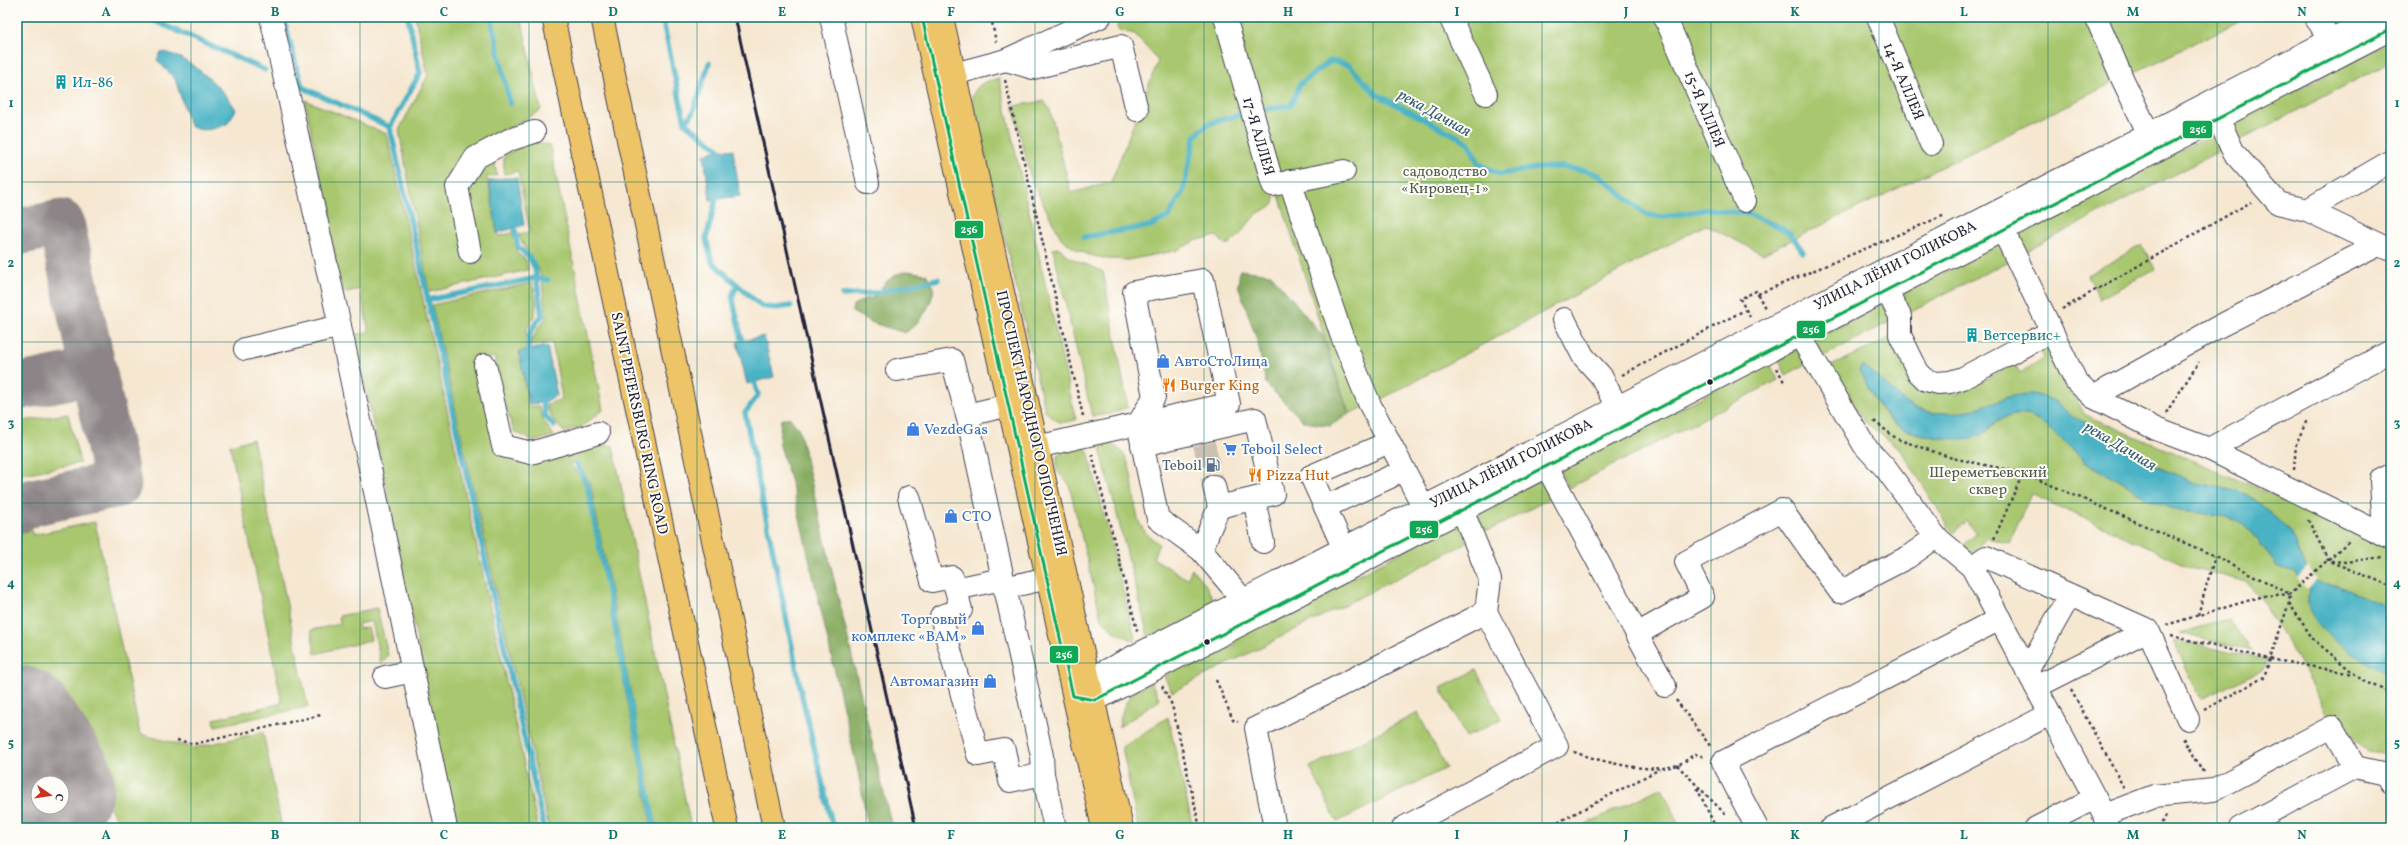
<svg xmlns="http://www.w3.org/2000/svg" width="2408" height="845" font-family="Vollkorn,serif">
<rect width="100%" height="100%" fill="#fdfcf7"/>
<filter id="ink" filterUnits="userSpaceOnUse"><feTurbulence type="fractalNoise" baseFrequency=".025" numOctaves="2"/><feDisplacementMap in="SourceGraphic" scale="8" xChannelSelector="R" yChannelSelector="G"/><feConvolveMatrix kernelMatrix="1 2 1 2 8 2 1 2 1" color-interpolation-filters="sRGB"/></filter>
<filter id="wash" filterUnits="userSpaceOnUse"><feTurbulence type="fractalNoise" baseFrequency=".012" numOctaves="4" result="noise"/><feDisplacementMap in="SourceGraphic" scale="16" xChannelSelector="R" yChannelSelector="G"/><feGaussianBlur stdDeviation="0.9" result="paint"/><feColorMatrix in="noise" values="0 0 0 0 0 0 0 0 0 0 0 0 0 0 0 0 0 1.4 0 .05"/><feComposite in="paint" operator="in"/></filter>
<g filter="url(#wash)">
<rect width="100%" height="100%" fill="#f6e7d1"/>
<g fill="#a8c76e" stroke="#657454" fill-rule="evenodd">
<path d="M415,17H521L541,110L511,127L482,139L462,158L468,186C473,174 482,164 494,159L497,175L487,177L499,236L513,233L517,253L526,260L528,270L429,292L399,130L428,75Z"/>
<path d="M1124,17H1219L1275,197L1274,204C1269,208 1262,210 1257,214C1246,223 1240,241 1225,245L1217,236L1197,240L1175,251L1127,260L1108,259L1089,255L1072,247L1061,238L1032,182L1013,106L1044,101L1050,110L1071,193L1111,182L1158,61L1135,34L1118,30L1117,25Z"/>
<path d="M1222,17H2248L1763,254L1705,225L1378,401L1349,414Z"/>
<path d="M2391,41V62L2240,140L2231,124Z"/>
<path d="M999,79L1076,420C1059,424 1058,423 1045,411L972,98C975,85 986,80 999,79Z"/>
<path d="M305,100L387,134L538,828H455L355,335L369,332L360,289L342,293Z"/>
<path d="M2214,133L2223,149L2025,252L2016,236Z"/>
<path d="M534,141L550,146L603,410L581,427L564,432C557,424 548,416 547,405L562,398L552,342L530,346L537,330L546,318C544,304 544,289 541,276C536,260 523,250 519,234L530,232L518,171L504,174V155Z"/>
<path d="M2002,243L2011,260L1907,313L1899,295Z"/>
<path d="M2142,245L2155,269L2099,299L2087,275Z"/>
<path d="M1060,248C1070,263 1089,263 1103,272L1128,407L1111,414L1092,416L1053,249Z"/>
<path d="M532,283L536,302L535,314L526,331L529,353L520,354L528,407L539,406L543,420L554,436L535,441L514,432L503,398L495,357L476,361L496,446L594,443L613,446L691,828H657L590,482L577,462L570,464L585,482L652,828H549L432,305Z"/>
<path d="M1884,303L1893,320L1824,356L1815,339Z"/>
<path d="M1894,336L1936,391L1957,394L2015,364L2020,373L2044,358L2039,347L2046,343L2085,415L2391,545V608L2338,586L2326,585L2317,581L2309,590L2308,602L2371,664L2391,677V755L2368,752L2326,712L2308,677L2262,600L2247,582L2191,567L2031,494L2009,544L1987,537L1971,554L1964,545L1977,533L1966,521L1953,533L1900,449L1866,423L1840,389L1829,367ZM1863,366L1906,403L1916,409L1934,413L1966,412L2008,397L2034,394L2054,401L2072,416L2094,427L2135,457L2196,483L2236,491L2252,498L2279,520L2290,533L2306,567L2295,572L2278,567L2250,531L2242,524L2227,517L2174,509L2149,500L2124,483L2089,464L2052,431L2028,414C2015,414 2003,416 1993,425C1990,427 1988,432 1984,433C1963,443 1910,438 1892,422C1877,409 1868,387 1859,370Z"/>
<path d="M1797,348L1806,364L1786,375L1778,358Z"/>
<path d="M1769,362L1778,380L1569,488L1559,471Z"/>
<path d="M68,414L80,463L18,475L22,494L17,497V422Z"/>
<path d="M253,439L308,707L215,726L214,719L282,703L230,445Z"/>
<path d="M1103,442C1143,447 1127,508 1143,529C1147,535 1154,540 1159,544L1153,558L1187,579L1192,569L1205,584L1215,602L1213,609L1153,639L1148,636L1100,448Z"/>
<path d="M1082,445L1088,451L1136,642L1112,630L1101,618L1069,484L1057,471V458L1062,449Z"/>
<path d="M1545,478L1551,495L1549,499L1490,530L1480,529L1473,515Z"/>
<path d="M28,516L33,535L95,522L140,734L194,748L263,732L282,828H123L17,666V523Z"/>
<path d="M1461,521L1466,541L1463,545L1172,692L1164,676L1184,665L1187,669L1235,645L1233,640Z"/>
<path d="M377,608L388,655L381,664L372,621L358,624L359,629L368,627L371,640L315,654L311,630L340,624L339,616Z"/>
<path d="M2228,619L2252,651L2179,633Z"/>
<path d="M2173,640L2266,660L2263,670L2201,699Z"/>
<path d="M1476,670L1501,719L1466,737L1441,688Z"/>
<path d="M1151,682L1160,700L1119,727C1123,702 1128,694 1151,682Z"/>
<path d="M1418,713L1446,768L1337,822L1310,767Z"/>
<path d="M1168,717L1193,828H1138L1122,747Z"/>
<path d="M1662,787L1680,828H1578Z"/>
</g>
<g fill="#86ac61" stroke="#54674e">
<path d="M1240,270L1271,274L1322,335L1349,414L1330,426L1304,422L1266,384L1258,343L1238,285Z"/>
<path d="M907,271L926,274L934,287C932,306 921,322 905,333L873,323L852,312L853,305L867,298H873C883,285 890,275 907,271Z"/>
<path d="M789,417L799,429L892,828H869L867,821L858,772L794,493L779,442L781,420Z"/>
</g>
<g fill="#48b3c5" stroke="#356a80">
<path d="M161,52C184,52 226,90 236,110L227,124C214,129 203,133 190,126L175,79L157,60Z"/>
<path d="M719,149L733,150L740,196L710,200L704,155Z"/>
<path d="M504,178H517L524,225L497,233L489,181Z"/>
<path d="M764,336L774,377L747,384L737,342Z"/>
<path d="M547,346L557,395L543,403L529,404L519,352Z"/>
<path d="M1863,365L1906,403L1916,409L1934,413L1966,412L2008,397L2025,394H2034L2054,401L2072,416L2094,427L2135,457L2196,483L2236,491L2252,498L2279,520L2290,533L2306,567L2317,581L2326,585L2338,586L2391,608V677C2368,662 2321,636 2310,611C2307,604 2308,597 2309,590L2295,572L2278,567L2250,531L2242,524L2227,517L2174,509L2149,500L2124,483L2089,464L2052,431L2028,414C2015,414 2003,416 1993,424C1989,428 1985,433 1979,436C1961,444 1906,435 1892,421C1877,408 1868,387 1859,370Z"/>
</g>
<path fill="#f6e7d1" d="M2308,567L2318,579L2306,590L2297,577Z"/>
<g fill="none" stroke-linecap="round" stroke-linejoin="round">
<g stroke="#48b3c5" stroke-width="5.5">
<path d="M146,17L265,70"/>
<path d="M283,17L302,87"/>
<path d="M408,17L420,73L390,127L544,828"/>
<path d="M491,17L510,104"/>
<path d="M662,17L685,123L719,149"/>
<path d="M295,84L390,127"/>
<path d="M1262,110L1291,105L1300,84L1330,61L1349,65L1376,94L1468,142L1479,164L1500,174L1538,168L1562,167L1588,171L1599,175L1645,214L1662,217L1709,209L1748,214L1780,227L1792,236L1803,252"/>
<path d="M685,123L693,112L709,63"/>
<path d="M716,199L706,239L712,262L761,306L775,308L791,306"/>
<path d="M515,230L518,247L529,257L535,268L542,316C532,327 528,334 528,350"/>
<path d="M1084,237L1150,226L1168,217L1183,191L1195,136L1208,124L1244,113"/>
<path d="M737,286L732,296L742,341"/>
<path d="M842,295L874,293L938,279"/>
<path d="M428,300L536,278L548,280"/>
<path d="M754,382L758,395L745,413L802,696L833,828"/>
<path d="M543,403L545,416L554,426"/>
<path d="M576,463L587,484L655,828"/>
</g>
<g stroke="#8c8486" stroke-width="47">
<path d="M17,232L61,223L118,484L30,503L17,511"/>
<path d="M17,387L93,371"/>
</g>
<path stroke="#8c8486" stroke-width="119" d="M17,725L55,783"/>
</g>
</g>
<g filter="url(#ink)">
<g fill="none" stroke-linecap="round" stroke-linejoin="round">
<path stroke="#ccc0b3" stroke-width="22" stroke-dasharray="22 11" stroke-linecap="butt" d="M1204,444L1214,486"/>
<defs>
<g id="minor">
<path d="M271,17L340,326L446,828"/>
<path d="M831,17L868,183"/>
<path d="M1225,17L1273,185L1344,171"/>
<path d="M1450,17L1486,94"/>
<path d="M1665,17L1745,201"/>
<path d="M1878,17L1931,144"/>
<path d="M2096,17L2122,78L2155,147"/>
<path d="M2315,17L2340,52"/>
<path d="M1006,60L1033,68L1121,46L1137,110"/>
<path d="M954,74L1006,60L1100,17"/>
<path d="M2212,105L2234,153L2278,203L2307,210L2388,249"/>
<path d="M1290,181L1341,334L1370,405L1431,521"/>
<path d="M2307,210L2391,161"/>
<path d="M1996,216L2076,381L2093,397L2156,429L2209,449L2384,535"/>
<path d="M470,252L457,187L475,158L509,140L534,132"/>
<path d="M1880,278L1900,316V335L1918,372L1926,380L1937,383L1950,382L1963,378L2050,332"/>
<path d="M1564,319L1583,356L1601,376L1624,421"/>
<path d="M1792,322L1864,445L1886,469L1936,537L1972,567L2104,815L2107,828"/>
<path d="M245,349L340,326"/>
<path d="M485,365L503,446L531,453L598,433"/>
<path d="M897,370L952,360L967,415"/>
<path d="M2093,397L2218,327L2378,245"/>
<path d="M1009,405L967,415L1042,756L1043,774L1055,828"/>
<path d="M1142,445L1255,419L1273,494L1219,507"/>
<path d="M1037,447C1101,432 1164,418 1229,404L1203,280L1134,292L1154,397L1138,424L1158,519L1201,550L1244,601L1251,613"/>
<path d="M2209,449L2391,351"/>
<path d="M1540,454L1665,686"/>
<path d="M2391,475L2381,480L2384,535L2391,538"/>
<path d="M909,497L932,581L952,577L956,589"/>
<path d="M1457,497L1490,579L1486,612"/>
<path d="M1254,499L1263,542"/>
<path d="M1325,507L1390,477"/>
<path d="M1344,549L1311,476L1378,447"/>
<path d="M1201,550L1219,507L1214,486"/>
<path d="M1972,567L1986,557L2148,630L2188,719"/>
<path d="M1002,579L956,589L961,610L941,616L978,755L1004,750L1010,781L1043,774"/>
<path d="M1004,588L1048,578"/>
<path d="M1637,634L1703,597L1686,562L1782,510L1840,592L1908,557L1936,537"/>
<path d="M2027,671L2070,595"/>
<path d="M385,677L413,671"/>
<path d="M2036,687L2148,630"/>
<path d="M1076,693L1090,679L2375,17"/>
<path d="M1076,697L1095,700L2391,29"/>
<path d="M2104,815L2154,796L2213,790L2332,727L2355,767"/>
<path d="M1275,828L1256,728L1486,612L1557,746L1403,828"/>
<path d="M1757,828L1723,762L2000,619"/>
<path d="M1831,828L2050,714"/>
<path d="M2036,828L2095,798"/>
<path d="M2240,828L2355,767L2386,774L2391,782"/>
</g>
<g id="major">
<path d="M922,17L1103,828"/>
<path d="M942,17L1122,828"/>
</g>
<g id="highway">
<path d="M553,17L727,828"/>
<path d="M602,17L774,828"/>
</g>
</defs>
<use href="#minor" stroke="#424052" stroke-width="24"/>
<use href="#major" stroke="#424052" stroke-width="24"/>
<use href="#highway" stroke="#424052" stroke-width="24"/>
<g stroke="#424052" stroke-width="2.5" stroke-dasharray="3 3" stroke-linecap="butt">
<path d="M991,17L996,42"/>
<path d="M1005,80L1083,416"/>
<path d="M1758,294L1945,215"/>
<path d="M2062,309L2251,202"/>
<path d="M1750,317L1740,299L1756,291L1766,310"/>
<path d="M1777,368L1785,384"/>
<path d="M1622,375L1745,310"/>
<path d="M2166,413L2199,362"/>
<path d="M1874,421L1897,439L1952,458L2023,473"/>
<path d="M1092,454L1138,634"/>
<path d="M2294,470L2296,444L2307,420"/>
<path d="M2308,520L2329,561L2391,586"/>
<path d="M1994,539L2023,473L2215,556L2290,594"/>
<path d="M2331,561L2346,562L2382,557"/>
<path d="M2289,603L2313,639L2363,681L2391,693"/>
<path d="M2198,615L2215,556"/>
<path d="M2166,625L2264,596L2290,594L2350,540"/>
<path d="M2171,636L2270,659L2353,674"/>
<path d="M1216,680L1233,720L1238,722"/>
<path d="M1162,686L1172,705L1200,828"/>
<path d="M2071,690L2124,788"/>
<path d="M1676,700L1711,747"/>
<path d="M2204,710L2264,677L2289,603L2290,594"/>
<path d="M2184,738L2203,772"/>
<path d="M177,740L194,744L321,715"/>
<path d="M1574,752C1599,761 1652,775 1677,765C1683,763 1689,758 1695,754L1705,757"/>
<path d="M1677,765L1727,816"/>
<path d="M1697,788L1716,828"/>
<path d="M1547,828L1660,769"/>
<path d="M2158,828L2167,814"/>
</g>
<use href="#minor" stroke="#fff" stroke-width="22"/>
<use href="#major" stroke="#eec469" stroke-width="22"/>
<use href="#highway" stroke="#eec469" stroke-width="22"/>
<path stroke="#22223b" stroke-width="3" d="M735,17L916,828"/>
<defs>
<path id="bus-1" d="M922,17L1073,696L1095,700L2391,29"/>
</defs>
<use href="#bus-1" stroke="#fdfcf7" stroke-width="6"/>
<use href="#bus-1" stroke="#10a855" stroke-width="3"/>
</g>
</g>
<path fill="none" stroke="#0f766e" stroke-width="1" stroke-opacity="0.55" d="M191,17V828M360,17V828M529,17V828M697,17V828M866,17V828M1035,17V828M1204,17V828M1373,17V828M1542,17V828M1711,17V828M1879,17V828M2048,17V828M2217,17V828M17,182H2391M17,342H2391M17,503H2391M17,663H2391"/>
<defs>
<symbol id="building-bare" viewBox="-9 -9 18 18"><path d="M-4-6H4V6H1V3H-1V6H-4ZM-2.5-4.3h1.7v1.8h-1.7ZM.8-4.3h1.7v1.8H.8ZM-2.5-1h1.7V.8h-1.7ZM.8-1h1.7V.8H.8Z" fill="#0f9aa8" stroke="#fdfcf7" stroke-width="2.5" paint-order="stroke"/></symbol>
<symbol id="shop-bare" viewBox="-9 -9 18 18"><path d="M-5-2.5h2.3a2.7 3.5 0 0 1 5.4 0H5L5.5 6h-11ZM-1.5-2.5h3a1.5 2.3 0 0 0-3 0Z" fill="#3f7fe0" stroke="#fdfcf7" stroke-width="2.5" paint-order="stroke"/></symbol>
<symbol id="restaurant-bare" viewBox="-9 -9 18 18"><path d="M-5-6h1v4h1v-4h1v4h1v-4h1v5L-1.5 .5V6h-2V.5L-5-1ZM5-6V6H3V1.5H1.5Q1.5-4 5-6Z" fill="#e8710a" stroke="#fdfcf7" stroke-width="2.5" paint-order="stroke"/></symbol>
<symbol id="supermarket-bare" viewBox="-9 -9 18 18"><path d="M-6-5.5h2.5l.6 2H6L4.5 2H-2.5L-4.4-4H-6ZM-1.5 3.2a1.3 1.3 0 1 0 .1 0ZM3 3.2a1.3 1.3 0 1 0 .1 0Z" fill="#3f7fe0" stroke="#fdfcf7" stroke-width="2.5" paint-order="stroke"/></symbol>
<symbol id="fuel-bare" viewBox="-9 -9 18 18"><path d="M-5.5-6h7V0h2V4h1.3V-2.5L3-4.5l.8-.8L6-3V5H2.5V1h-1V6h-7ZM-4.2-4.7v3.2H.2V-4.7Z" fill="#5c6f8a" stroke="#fdfcf7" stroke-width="2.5" paint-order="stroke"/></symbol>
</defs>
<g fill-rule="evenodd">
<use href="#building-bare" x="51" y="72" width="20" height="20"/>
<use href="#building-bare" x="1962" y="325" width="20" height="20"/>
<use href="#shop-bare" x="1153" y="351" width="20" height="20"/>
<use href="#restaurant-bare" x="1159" y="375" width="20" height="20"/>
<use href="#shop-bare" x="903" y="419" width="20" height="20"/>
<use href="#supermarket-bare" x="1220" y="439" width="20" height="20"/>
<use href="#fuel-bare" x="1203" y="455" width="20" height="20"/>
<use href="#restaurant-bare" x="1245" y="465" width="20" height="20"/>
<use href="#shop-bare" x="941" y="506" width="20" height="20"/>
<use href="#shop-bare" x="968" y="618" width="20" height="20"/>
<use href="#shop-bare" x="980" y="671" width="20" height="20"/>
</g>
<g fill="#22223b" stroke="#fdfcf7" stroke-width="1.5">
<circle cx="1710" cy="382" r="3.5"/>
<circle cx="1207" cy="642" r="3.5"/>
</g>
<g text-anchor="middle" stroke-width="4" stroke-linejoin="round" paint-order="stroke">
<g font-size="15" fill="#22223b" stroke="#fdfcf7">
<text transform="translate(1904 81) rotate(67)" y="5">14-Я АЛЛЕЯ</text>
<text transform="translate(1705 109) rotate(67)" y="5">15-Я АЛЛЕЯ</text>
<text transform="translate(1259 136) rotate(74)" y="5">17-Я АЛЛЕЯ</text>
<text transform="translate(1895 265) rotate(-27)" y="5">УЛИЦА ЛЁНИ ГОЛИКОВА</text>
<text transform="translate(640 423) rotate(78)" y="5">SAINT PETERSBURG RING ROAD</text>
<text transform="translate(1032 423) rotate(77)" y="5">ПРОСПЕКТ НАРОДНОГО ОПОЛЧЕНИЯ</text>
<text transform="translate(1511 463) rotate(-27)" y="5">УЛИЦА ЛЁНИ ГОЛИКОВА</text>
</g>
<g font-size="15" fill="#0d838f" stroke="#fdfcf7" text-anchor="start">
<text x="72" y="87">Ил-86</text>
<text x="1983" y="340">Ветсервис+</text>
</g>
<g font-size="15" fill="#515c4d" stroke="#fdfcf7">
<text x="1445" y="176">садоводство<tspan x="1445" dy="17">«Кировец-1»</tspan></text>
<text x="1988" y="477">Шереметьевский<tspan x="1988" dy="17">сквер</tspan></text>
</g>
<g font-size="15" fill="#366cbe" stroke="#fdfcf7" text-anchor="start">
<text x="1174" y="366">АвтоСтоЛица</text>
<text x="924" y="434">VezdeGas</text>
<text x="1241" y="454">Teboil Select</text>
<text x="962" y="521">СТО</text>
<text x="967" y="624" text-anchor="end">Торговый<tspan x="967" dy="17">комплекс «ВАМ»</tspan></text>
<text x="979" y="686" text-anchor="end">Автомагазин</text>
</g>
<g font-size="15" fill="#c56008" stroke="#fdfcf7" text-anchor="start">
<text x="1180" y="390">Burger King</text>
<text x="1266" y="480">Pizza Hut</text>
</g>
<g font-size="15" fill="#4e5e75" stroke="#fdfcf7" text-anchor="end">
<text x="1202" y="470">Teboil</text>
</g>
<g font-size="16" font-style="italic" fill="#315c72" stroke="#fdfcf7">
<text transform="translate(1435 112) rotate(29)" y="6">река Дачная</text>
<text transform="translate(2121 445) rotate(31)" y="6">река Дачная</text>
</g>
</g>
<g stroke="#fdfcf7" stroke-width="1.5">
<rect x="2182" y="120" width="31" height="19" rx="4" fill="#10a855"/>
<rect x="954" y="220" width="30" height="19" rx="4" fill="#10a855"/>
<rect x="1796" y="320" width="30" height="19" rx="4" fill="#10a855"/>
<rect x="1409" y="520" width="30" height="19" rx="4" fill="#10a855"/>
<rect x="1049" y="645" width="30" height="19" rx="4" fill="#10a855"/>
</g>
<g font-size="11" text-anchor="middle" font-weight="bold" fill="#fff">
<text x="2198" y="133">256</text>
<text x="969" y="233">256</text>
<text x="1811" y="333">256</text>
<text x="1424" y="533">256</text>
<text x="1064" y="658">256</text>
</g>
<rect width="2408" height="845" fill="none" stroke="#fdfcf7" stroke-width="44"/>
<g transform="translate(50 795) rotate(103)"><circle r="19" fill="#fdfcf7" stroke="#a5a5ac"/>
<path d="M0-3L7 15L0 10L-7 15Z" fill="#c8321e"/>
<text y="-6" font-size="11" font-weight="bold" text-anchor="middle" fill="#22223b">С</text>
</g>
<rect x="22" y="22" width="2364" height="801" fill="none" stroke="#0f766e" stroke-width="1.5"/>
<g font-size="13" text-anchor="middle" font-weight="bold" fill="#0f766e">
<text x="106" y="16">A</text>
<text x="275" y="16">B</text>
<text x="444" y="16">C</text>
<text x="613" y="16">D</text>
<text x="782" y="16">E</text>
<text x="951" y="16">F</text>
<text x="1120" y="16">G</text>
<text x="1288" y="16">H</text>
<text x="1457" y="16">I</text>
<text x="1626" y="16">J</text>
<text x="1795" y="16">K</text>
<text x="1964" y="16">L</text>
<text x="2133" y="16">M</text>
<text x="2302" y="16">N</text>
<text x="11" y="107">1</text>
<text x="2397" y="107">1</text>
<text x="11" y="267">2</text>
<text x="2397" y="267">2</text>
<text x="11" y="427">3</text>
<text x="2397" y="427">3</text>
<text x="11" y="587">4</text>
<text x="2397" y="587">4</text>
<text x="11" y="747">5</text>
<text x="2397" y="747">5</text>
<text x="106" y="839">A</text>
<text x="275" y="839">B</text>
<text x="444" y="839">C</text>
<text x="613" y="839">D</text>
<text x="782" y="839">E</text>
<text x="951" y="839">F</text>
<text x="1120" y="839">G</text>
<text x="1288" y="839">H</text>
<text x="1457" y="839">I</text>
<text x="1626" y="839">J</text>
<text x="1795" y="839">K</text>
<text x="1964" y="839">L</text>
<text x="2133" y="839">M</text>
<text x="2302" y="839">N</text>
</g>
</svg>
